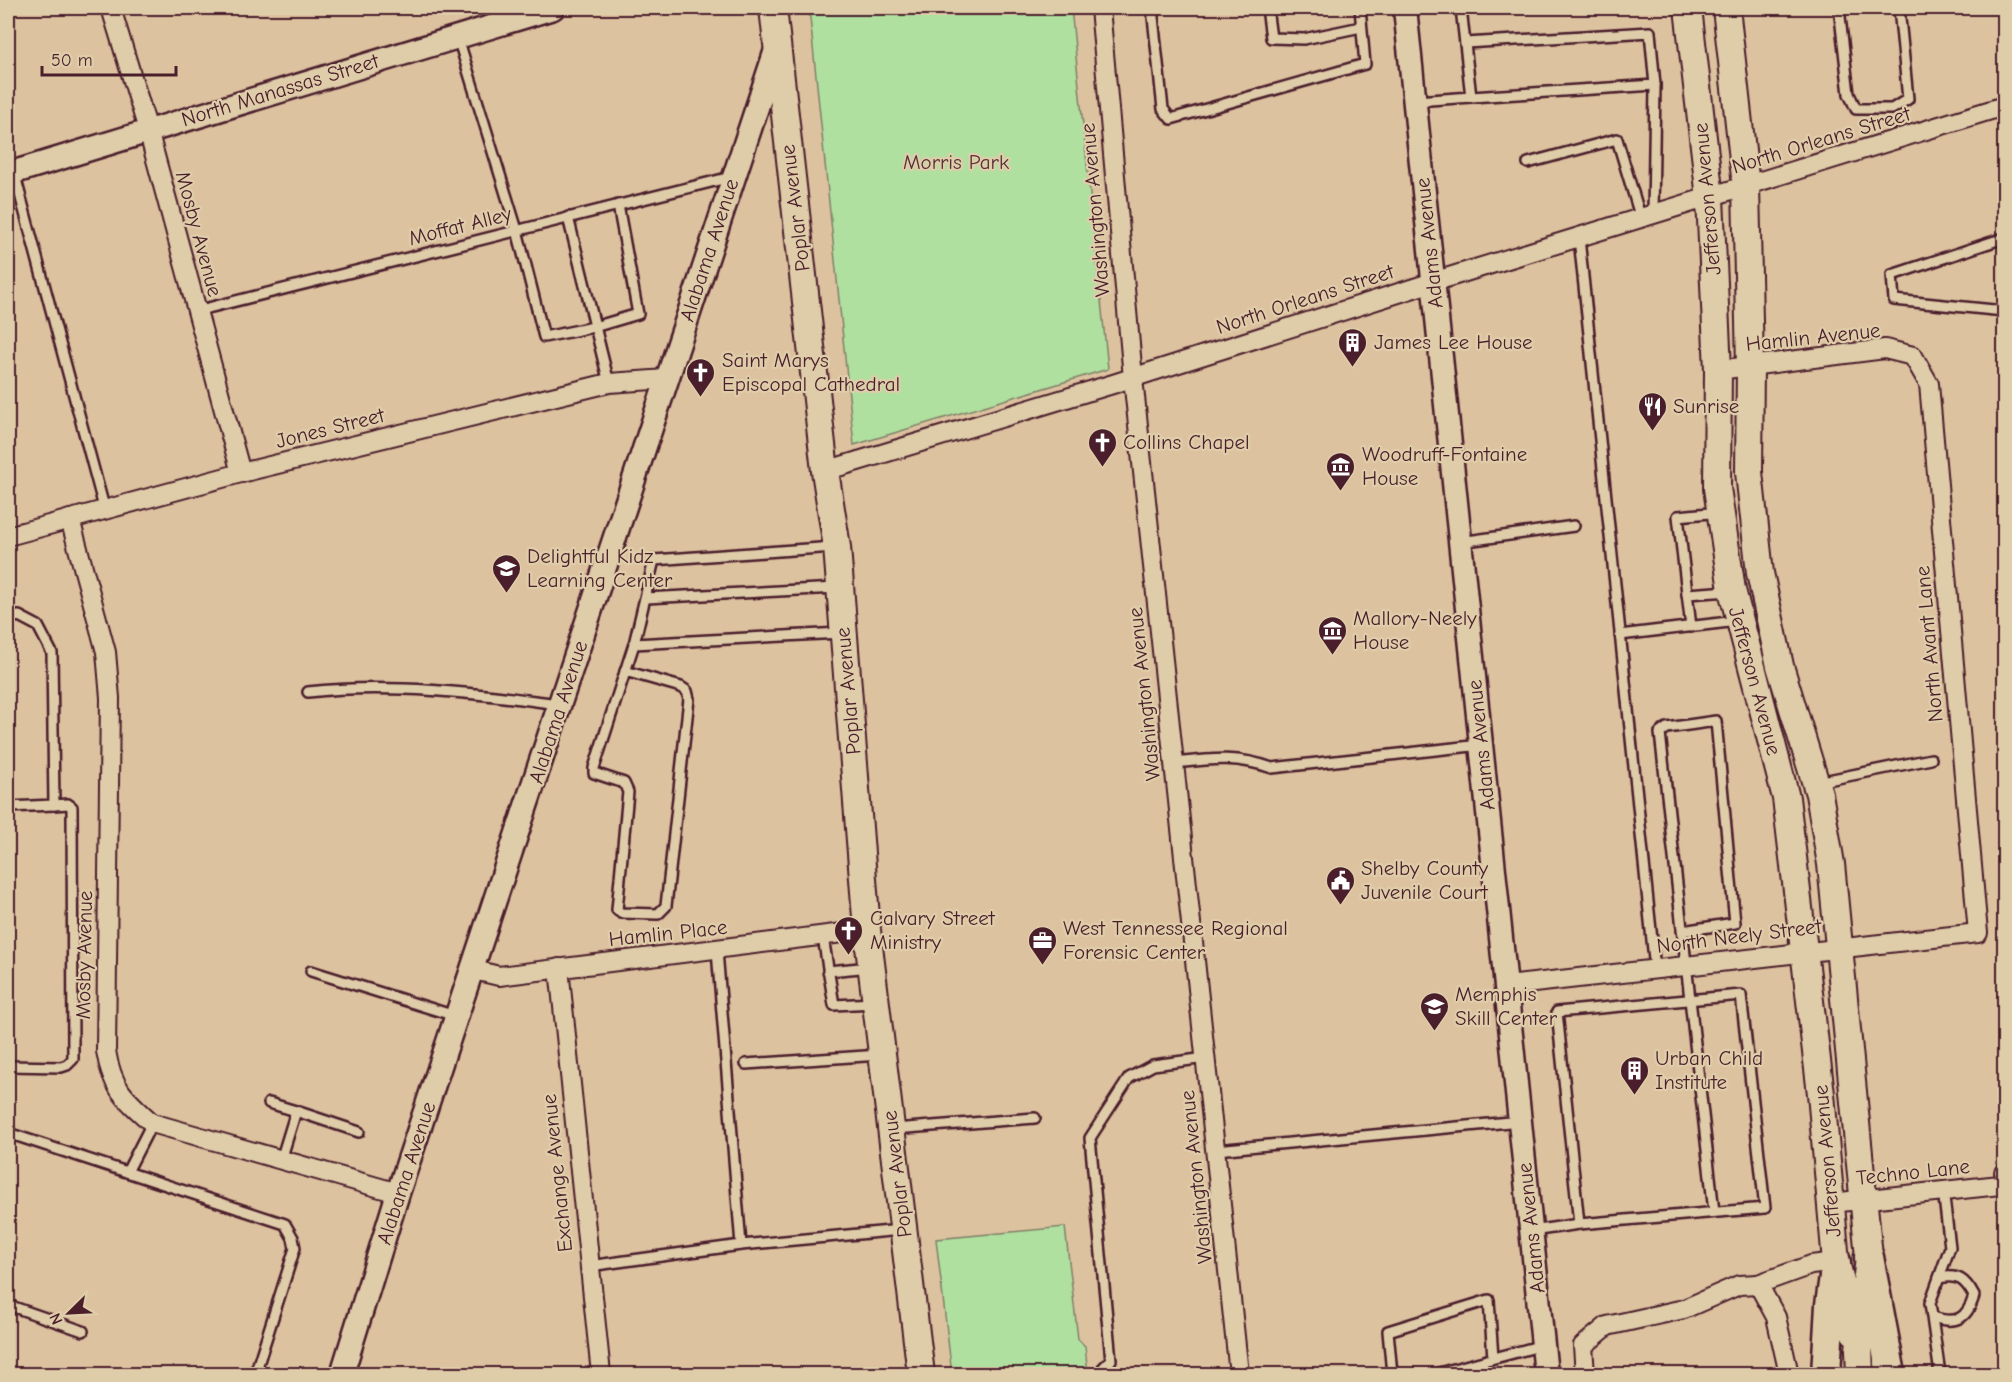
<svg xmlns="http://www.w3.org/2000/svg" width="2012" height="1382" font-family="'Comic Neue',sans-serif">
<rect width="100%" height="100%" fill="#ddc2a0"/>
<filter id="ink" filterUnits="userSpaceOnUse"><feTurbulence type="fractalNoise" baseFrequency=".0167" numOctaves="2"/><feDisplacementMap in="SourceGraphic" scale="12" xChannelSelector="R" yChannelSelector="G"/><feConvolveMatrix kernelMatrix="1 2 1 2 8 2 1 2 1" color-interpolation-filters="sRGB"/></filter>
<g filter="url(#ink)">
<g fill="#b0e0a0" stroke="#7d8066" stroke-width="1.5">
<path d="M809,8H1071L1108,369L854,445Z"/>
<path d="M1065,1227L1078,1339L1085,1346L1088,1374H952L936,1239Z"/>
</g>
<g fill="none" stroke-linecap="round" stroke-linejoin="round">
<defs>
<g id="service">
<path d="M1152,8L1163,109L1171,119L1365,64L1360,8"/>
<path d="M1267,8L1271,38L1304,39L1361,27"/>
<path d="M1839,8L1849,94L1856,109H1892L1908,99L1899,8"/>
<path d="M458,38L517,230L544,337L594,327L638,314L618,205"/>
<path d="M1465,43L1650,32L1655,85L1471,97"/>
<path d="M1416,101L1471,97L1461,8"/>
<path d="M1528,163L1617,139L1641,219"/>
<path d="M14,172L105,511"/>
<path d="M1653,214L1655,85"/>
<path d="M568,217L609,383"/>
<path d="M1579,238L1655,969"/>
<path d="M2004,238L1892,275L1894,300L2004,311"/>
<path d="M196,311L731,177"/>
<path d="M1460,542L1574,526"/>
<path d="M1687,594L1730,591"/>
<path d="M646,598L837,588"/>
<path d="M8,618L19,616L38,626L52,653L54,805L8,807"/>
<path d="M1691,627L1678,516L1720,512"/>
<path d="M1620,635L1737,621"/>
<path d="M634,644L841,633"/>
<path d="M625,671L681,687L687,691L689,699L666,906L658,914L621,913L617,910L628,792L624,783L594,773V768L634,644L654,560L834,547"/>
<path d="M308,692C387,683 480,693 558,704"/>
<path d="M1174,763C1211,759 1236,755 1272,768L1481,745"/>
<path d="M1818,782L1931,759"/>
<path d="M1682,931L1735,923L1716,721L1667,728L1660,733L1714,1212"/>
<path d="M823,937L834,1005L874,1003"/>
<path d="M717,951L741,1245L901,1230"/>
<path d="M311,971L455,1016"/>
<path d="M828,971L871,967"/>
<path d="M1741,995L1765,1208L1579,1224L1557,1012Z"/>
<path d="M746,1064L880,1055"/>
<path d="M8,1066L61,1067L67,1065L73,1059L72,807L68,804L54,805"/>
<path d="M269,1103L296,1111L281,1160"/>
<path d="M296,1111L359,1132"/>
<path d="M894,1129L1035,1118"/>
<path d="M8,1133L285,1224L293,1238L295,1248L255,1374"/>
<path d="M1216,1150L1520,1121"/>
<path d="M127,1172L152,1123"/>
<path d="M1532,1231L1579,1224"/>
<path d="M589,1266L741,1245"/>
<path d="M8,1305L83,1331"/>
<path d="M1933,1317C1956,1325 1967,1319 1974,1296C1965,1279 1958,1274 1939,1278"/>
<path d="M1101,1374L1103,1368L1111,1360L1090,1138L1129,1078L1153,1065L1206,1058"/>
<path d="M1392,1374L1388,1331L1489,1300L1493,1358"/>
<path d="M1435,1374L1543,1345"/>
<path d="M1940,1374L1930,1303L1950,1247L1943,1190"/>
</g>
<path id="pedestrian" d="M2002,1172L2004,1171"/>
<g id="minor">
<path d="M111,8L148,130L241,473"/>
<path d="M1100,8L1133,378L1239,1374"/>
<path d="M825,471L1113,384L1433,282L2004,106"/>
<path d="M70,519L106,652L110,698L106,1051C112,1088 124,1098 152,1123L398,1193"/>
<path d="M8,536L241,473L609,383L667,379"/>
<path d="M559,968L601,1374"/>
<path d="M474,970L499,976L867,930"/>
<path d="M1507,986L1978,933L1929,384L1913,356L1885,349L1718,370"/>
<path d="M1831,1203L2000,1185"/>
<path d="M1585,1374L1583,1346L1607,1326L1684,1309L1739,1285L1758,1284"/>
<path d="M1789,1374L1776,1317L1758,1284L1811,1265L1836,1262"/>
</g>
<g id="tertiary">
<path d="M1405,8L1546,1374"/>
<path d="M8,174L553,8"/>
<path d="M342,1374L398,1193L776,50"/>
</g>
<g id="secondary">
<path d="M773,8L825,471L837,547L867,930L921,1374"/>
<path d="M1688,8L1710,198L1718,370L1717,488L1732,590L1786,798L1821,1094L1836,1262L1854,1332"/>
<path d="M1726,8L1746,186L1750,366L1749,472L1760,573L1780,666L1819,794L1831,864L1869,1257L1859,1350L1860,1374"/>
</g>
<g id="primary">
<path d="M1869,1257L1891,1374"/>
<path d="M1826,1374L1830,1305L1836,1262"/>
</g>
</defs>
<use href="#service" stroke="#4a1f2b" stroke-width="14"/>
<use href="#pedestrian" stroke="#4a1f2b" stroke-width="18"/>
<use href="#minor" stroke="#4a1f2b" stroke-width="22"/>
<use href="#tertiary" stroke="#4a1f2b" stroke-width="27"/>
<use href="#secondary" stroke="#4a1f2b" stroke-width="30"/>
<use href="#primary" stroke="#4a1f2b" stroke-width="33"/>
<use href="#service" stroke="#dfcdaa" stroke-width="9"/>
<use href="#pedestrian" stroke="#dfcdaa" stroke-width="14"/>
<use href="#minor" stroke="#dfcdaa" stroke-width="18"/>
<use href="#tertiary" stroke="#dfcdaa" stroke-width="22"/>
<use href="#secondary" stroke="#dfcdaa" stroke-width="26"/>
<use href="#primary" stroke="#dfcdaa" stroke-width="28"/>
</g>
</g>
<defs>
<symbol id="building-pin" viewBox="-11 -11 22 30"><path d="M0 17L-7.5 6A9.5 9.5 0 1 1 7.5 6Z" fill="#4a1f2b" stroke="#dfcdaa"/><path d="M-4-6H4V6H1V3H-1V6H-4ZM-2.5-4.3h1.7v1.8h-1.7ZM.8-4.3h1.7v1.8H.8ZM-2.5-1h1.7V.8h-1.7ZM.8-1h1.7V.8H.8Z" fill="#fff"/></symbol>
<symbol id="church-pin" viewBox="-11 -11 22 30"><path d="M0 17L-7.5 6A9.5 9.5 0 1 1 7.5 6Z" fill="#4a1f2b" stroke="#dfcdaa"/><path d="M-1.2-6h2.4v3.5h3.3v2.4h-3.3V6h-2.4V-.1h-3.3v-2.4h3.3Z" fill="#fff"/></symbol>
<symbol id="restaurant-pin" viewBox="-11 -11 22 30"><path d="M0 17L-7.5 6A9.5 9.5 0 1 1 7.5 6Z" fill="#4a1f2b" stroke="#dfcdaa"/><path d="M-5-6h1v4h1v-4h1v4h1v-4h1v5L-1.5 .5V6h-2V.5L-5-1ZM5-6V6H3V1.5H1.5Q1.5-4 5-6Z" fill="#fff"/></symbol>
<symbol id="museum-pin" viewBox="-11 -11 22 30"><path d="M0 17L-7.5 6A9.5 9.5 0 1 1 7.5 6Z" fill="#4a1f2b" stroke="#dfcdaa"/><path d="M0-6L6-3V-2H-6V-3ZM-5-1h2V3h-2ZM-1-1h2V3h-2ZM3-1h2V3H3ZM-6 4H6V6H-6Z" fill="#fff"/></symbol>
<symbol id="school-pin" viewBox="-11 -11 22 30"><path d="M0 17L-7.5 6A9.5 9.5 0 1 1 7.5 6Z" fill="#4a1f2b" stroke="#dfcdaa"/><path d="M0-5L7-2L0 1L-7-2ZM-4 1L0 2.5L4 1V4Q0 6-4 4Z" fill="#fff"/></symbol>
<symbol id="civic-pin" viewBox="-11 -11 22 30"><path d="M0 17L-7.5 6A9.5 9.5 0 1 1 7.5 6Z" fill="#4a1f2b" stroke="#dfcdaa"/><path d="M-.6-6.5H3V-4.5H.6V-3L4-1V1h2V6H-6V1h2V-1L-.6-3ZM-1.2 2.5V6h2.4V2.5Z" fill="#fff"/></symbol>
<symbol id="office-pin" viewBox="-11 -11 22 30"><path d="M0 17L-7.5 6A9.5 9.5 0 1 1 7.5 6Z" fill="#4a1f2b" stroke="#dfcdaa"/><path d="M-6-3h4V-5.5h4V-3h4V5H-6ZM-1-4.5V-3h2v-1.5ZM-6 0V1H6V0Z" fill="#fff"/></symbol>
</defs>
<g fill-rule="evenodd">
<use href="#building-pin" x="1336" y="326" width="33" height="45"/>
<use href="#church-pin" x="684" y="356" width="33" height="45"/>
<use href="#restaurant-pin" x="1636" y="390" width="33" height="45"/>
<use href="#church-pin" x="1086" y="426" width="33" height="45"/>
<use href="#museum-pin" x="1324" y="450" width="33" height="45"/>
<use href="#school-pin" x="490" y="552" width="33" height="45"/>
<use href="#museum-pin" x="1316" y="614" width="33" height="45"/>
<use href="#civic-pin" x="1324" y="864" width="33" height="45"/>
<use href="#church-pin" x="832" y="914" width="33" height="45"/>
<use href="#office-pin" x="1026" y="924" width="33" height="45"/>
<use href="#school-pin" x="1418" y="990" width="33" height="45"/>
<use href="#building-pin" x="1618" y="1054" width="33" height="45"/>
</g>
<g text-anchor="middle" stroke-width="4.5" stroke-linejoin="round" paint-order="stroke">
<g font-size="21" fill="#4a1f2b" stroke="#dfcdaa">
<text transform="translate(280 90) rotate(-17)" y="7">North Manassas Street</text>
<text transform="translate(1821 140) rotate(-17)" y="7">North Orleans Street</text>
<text transform="translate(1707 199) rotate(-95)" y="7">Jefferson Avenue</text>
<text transform="translate(795 208) rotate(-97)" y="7">Poplar Avenue</text>
<text transform="translate(1095 210) rotate(-95)" y="7">Washington Avenue</text>
<text transform="translate(460 226) rotate(-14)" y="7">Moffat Alley</text>
<text transform="translate(199 234) rotate(75)" y="7">Mosby Avenue</text>
<text transform="translate(1429 243) rotate(-96)" y="7">Adams Avenue</text>
<text transform="translate(709 250) rotate(-72)" y="7">Alabama Avenue</text>
<text transform="translate(1305 299) rotate(-18)" y="7">North Orleans Street</text>
<text transform="translate(1813 337) rotate(-6)" y="7">Hamlin Avenue</text>
<text transform="translate(330 428) rotate(-14)" y="7">Jones Street</text>
<text transform="translate(1929 644) rotate(-95)" y="7">North Avant Lane</text>
<text transform="translate(1755 681) rotate(75)" y="7">Jefferson Avenue</text>
<text transform="translate(848 691) rotate(-95)" y="7">Poplar Avenue</text>
<text transform="translate(1144 694) rotate(-96)" y="7">Washington Avenue</text>
<text transform="translate(558 712) rotate(-72)" y="7">Alabama Avenue</text>
<text transform="translate(1481 745) rotate(-96)" y="7">Adams Avenue</text>
<text transform="translate(668 933) rotate(-6)" y="7">Hamlin Place</text>
<text transform="translate(1739 936) rotate(-7)" y="7">North Neely Street</text>
<text transform="translate(84 955) rotate(-89)" y="7">Mosby Avenue</text>
<text transform="translate(1827 1161) rotate(-95)" y="7">Jefferson Avenue</text>
<text transform="translate(1913 1172) rotate(-6)" y="7">Techno Lane</text>
<text transform="translate(406 1173) rotate(-72)" y="7">Alabama Avenue</text>
<text transform="translate(557 1173) rotate(-96)" y="7">Exchange Avenue</text>
<text transform="translate(897 1174) rotate(-97)" y="7">Poplar Avenue</text>
<text transform="translate(1196 1177) rotate(-96)" y="7">Washington Avenue</text>
<text transform="translate(1531 1228) rotate(-96)" y="7">Adams Avenue</text>
</g>
<g font-size="21" fill="#543237" stroke="#dfcdaa">
<text x="956" y="169">Morris Park</text>
</g>
<g font-size="21" fill="#4a1f2b" stroke="#dfcdaa" text-anchor="start">
<text x="1374" y="349">James Lee House</text>
<text x="722" y="367">Saint Marys<tspan x="722" dy="24">Episcopal Cathedral</tspan></text>
<text x="1673" y="413">Sunrise</text>
<text x="1123" y="449">Collins Chapel</text>
<text x="1362" y="461">Woodruff-Fontaine<tspan x="1362" dy="24">House</tspan></text>
<text x="527" y="563">Delightful Kidz<tspan x="527" dy="24">Learning Center</tspan></text>
<text x="1353" y="625">Mallory-Neely<tspan x="1353" dy="24">House</tspan></text>
<text x="1361" y="875">Shelby County<tspan x="1361" dy="24">Juvenile Court</tspan></text>
<text x="870" y="925">Calvary Street<tspan x="870" dy="24">Ministry</tspan></text>
<text x="1063" y="935">West Tennessee Regional<tspan x="1063" dy="24">Forensic Center</tspan></text>
<text x="1455" y="1001">Memphis<tspan x="1455" dy="24">Skill Center</tspan></text>
<text x="1655" y="1065">Urban Child<tspan x="1655" dy="24">Institute</tspan></text>
</g>
</g>
<rect width="2012" height="1382" fill="none" stroke="#dfcdaa" stroke-width="30"/>
<rect x="15" y="15" width="1982" height="1352" fill="none" stroke="#4a1f2b" stroke-width="2" filter="url(#ink)"/>
<g transform="translate(69 1313) rotate(246)" stroke="#dfcdaa" stroke-width="4.5" paint-order="stroke">
<path d="M0-4.5L10 22L0 15L-10 22Z" fill="#4a1f2b"/>
<text y="-9" font-size="16" font-weight="bold" text-anchor="middle" fill="#4a1f2b">N</text>
</g>
<path d="M42 66v9h134v-9" fill="none" stroke="#4a1f2b" stroke-width="3"/>
<text x="51" y="66" font-size="18" fill="#4a1f2b" stroke="#dfcdaa" stroke-width="4.5" paint-order="stroke">50 m</text>
</svg>
